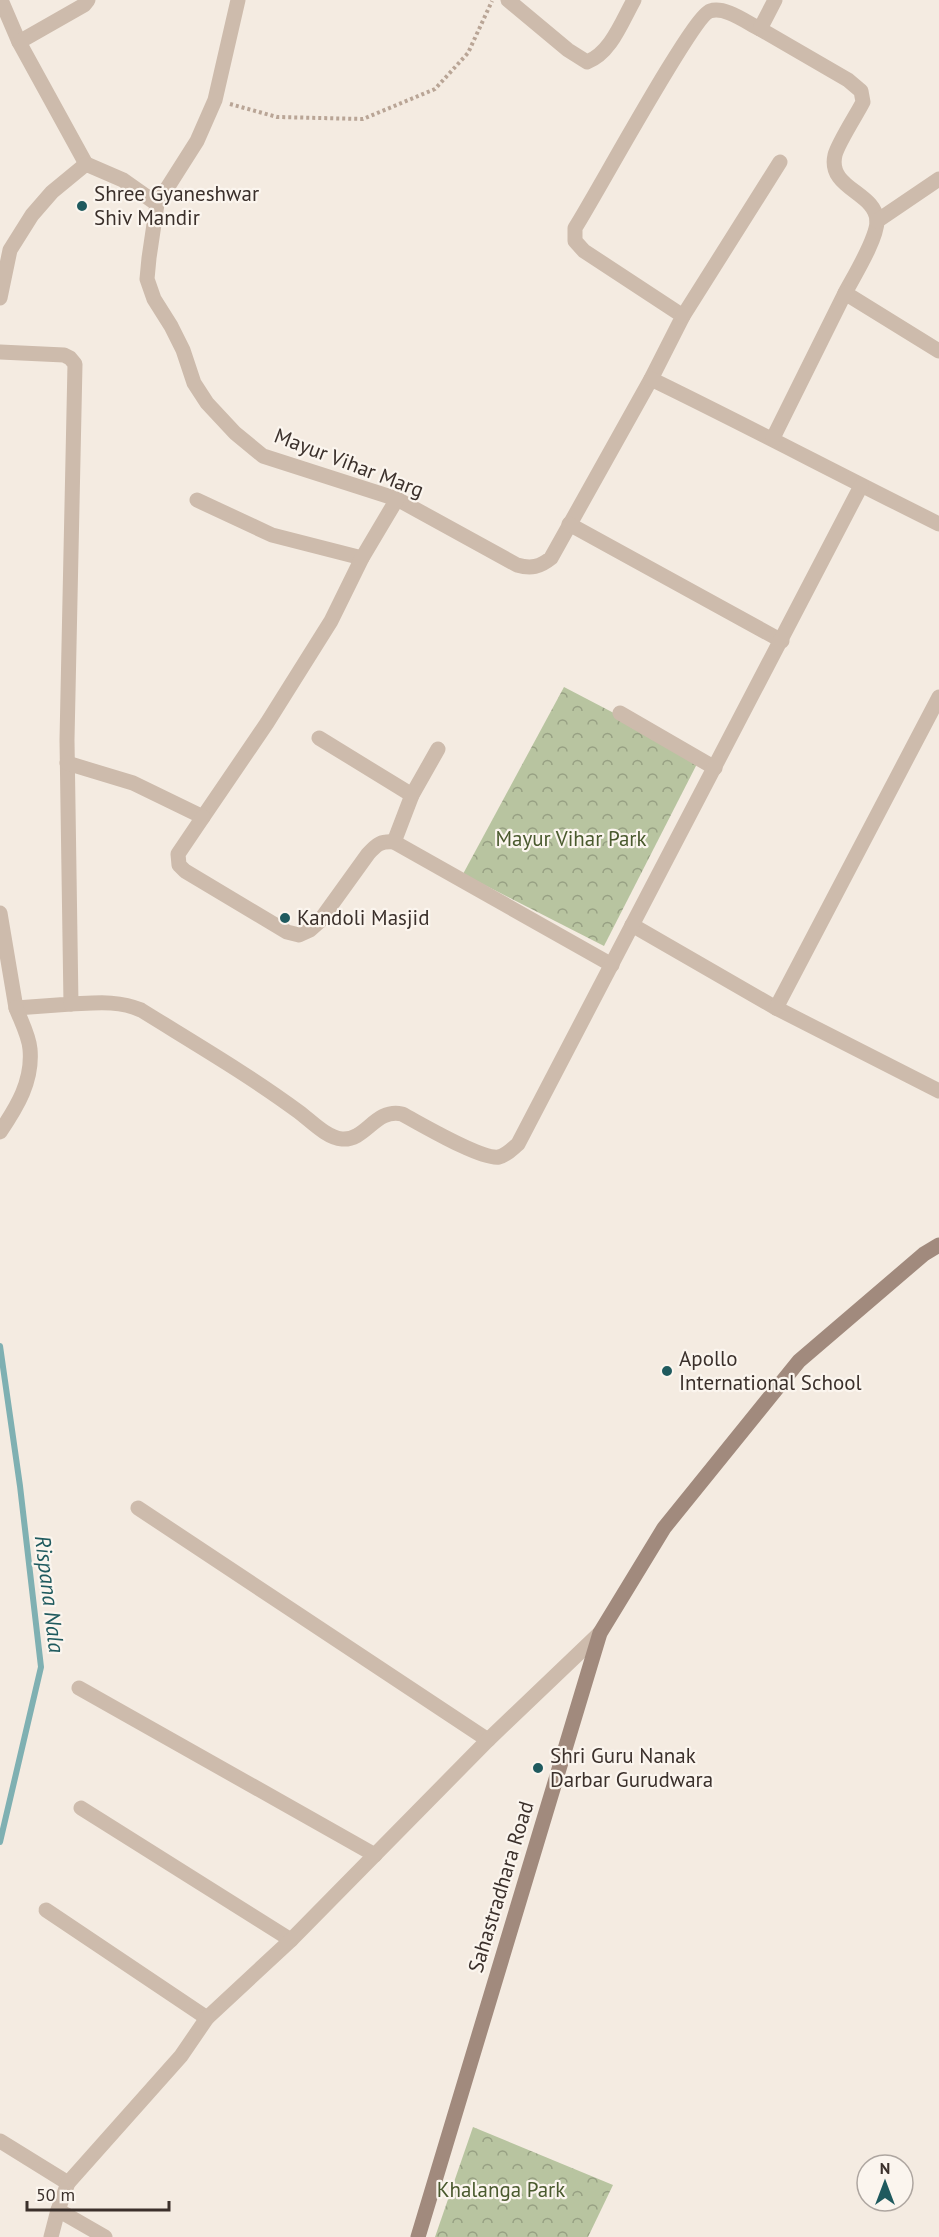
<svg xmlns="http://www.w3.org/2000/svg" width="939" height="2237" font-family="'PT Sans',sans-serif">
<defs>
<pattern id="park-crowns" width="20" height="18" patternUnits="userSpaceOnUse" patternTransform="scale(1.5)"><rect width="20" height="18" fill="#b8c4a0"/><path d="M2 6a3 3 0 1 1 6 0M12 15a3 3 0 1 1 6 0" fill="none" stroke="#97a083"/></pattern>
</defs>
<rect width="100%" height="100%" fill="#f4ebe1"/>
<g fill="url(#park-crowns)">
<path d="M564,687L700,758L604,946L463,874Z"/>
<path d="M473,2127L613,2185L588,2237H435Z"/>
</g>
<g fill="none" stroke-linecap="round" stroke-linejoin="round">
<path stroke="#7fb0b2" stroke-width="6" d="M0,1346L20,1486L41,1667L0,1842"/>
<path stroke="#b9a596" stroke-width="4" stroke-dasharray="3 3" stroke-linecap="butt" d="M230,104L277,117L363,119L435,89L468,53L492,1"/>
<g stroke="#cdbbac" stroke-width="15">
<path d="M1,0L19,42"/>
<path d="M238,0L215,100L197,141L157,204L149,258L147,279L154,299L171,326L183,350L194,383L207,403L235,433L263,456L397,499L517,565C531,569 540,567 551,558L651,379L683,316L584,251L575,241V228C594,199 692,17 710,11C725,6 746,22 760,29"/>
<path d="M508,0L568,50L587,62C611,53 622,21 634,0"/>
<path d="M775,0L760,29L848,80L861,91L863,102C857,114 838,143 835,155C827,189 876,192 877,221C877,239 854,276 845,293L939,351"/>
<path d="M86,164L19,42L84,5L88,0"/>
<path d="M877,221L939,179"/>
<path d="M0,298L10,250L32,215L52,192L86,164L123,180L157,204"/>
<path d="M683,316L780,162"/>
<path d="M0,352L64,355L70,358L75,364L67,740L71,1004L16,1008L0,913"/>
<path d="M651,379C748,426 842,476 939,524"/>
<path d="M773,438L845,293"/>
<path d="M197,500L272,535L362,558"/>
<path d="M569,524L782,641"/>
<path d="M620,713L715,768"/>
<path d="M319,738L412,795"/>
<path d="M67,763L133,783L203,817L267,723L331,621L362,558L397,499"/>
<path d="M203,817L178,854L179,865L185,871L287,932L299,935L310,930L319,922L368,854C377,844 381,841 394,842L612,965"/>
<path d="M394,842L412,795L438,749"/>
<path d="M632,925L776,1008L939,1091"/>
<path d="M71,1004C95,1003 118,1000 141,1010C194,1043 249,1075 299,1112C311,1121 327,1138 342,1139C366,1141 375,1108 402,1114C421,1124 481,1160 499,1157C507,1155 512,1149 518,1144L861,486"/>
<path d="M776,1008L939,697"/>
<path d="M0,1132C17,1107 33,1081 30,1049C29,1036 21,1021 16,1008"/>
<path d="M138,1508L488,1740"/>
<path d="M79,1688L375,1855"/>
<path d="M81,1808L291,1940"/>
<path d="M46,1910L207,2018"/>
<path d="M0,2141L68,2183"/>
<path d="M51,2237L58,2210"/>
<path d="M105,2237L58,2210L68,2183L181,2056L207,2018L291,1940L488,1740L600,1633"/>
</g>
<path stroke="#a18a7d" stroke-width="15" d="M418,2237L600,1633L664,1528L799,1361L924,1254L939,1245"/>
</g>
<g fill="#1f5a5e" stroke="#fbf5ee" stroke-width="2">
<circle cx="82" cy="206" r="6"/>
<circle cx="285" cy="918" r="6"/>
<circle cx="667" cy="1371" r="6"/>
<circle cx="538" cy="1768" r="6"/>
</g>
<g text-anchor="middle" stroke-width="4.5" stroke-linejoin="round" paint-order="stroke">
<g font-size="21" fill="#3b302b" stroke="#fbf5ee" text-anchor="start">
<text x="94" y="201">Shree Gyaneshwar<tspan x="94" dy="24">Shiv Mandir</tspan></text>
<text x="297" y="925">Kandoli Masjid</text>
<text x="679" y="1366">Apollo<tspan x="679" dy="24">International School</tspan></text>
<text x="550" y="1763">Shri Guru Nanak<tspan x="550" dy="24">Darbar Gurudwara</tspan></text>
</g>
<g font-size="21" fill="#3b302b" stroke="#fbf5ee">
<text transform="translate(349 463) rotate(21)" y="7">Mayur Vihar Marg</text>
<text transform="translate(501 1887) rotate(-73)" y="7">Sahastradhara Road</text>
</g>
<g font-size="21" fill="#4a5a2e" stroke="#fbf5ee">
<text x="571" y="846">Mayur Vihar Park</text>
<text x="501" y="2197">Khalanga Park</text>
</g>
<g font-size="22" font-style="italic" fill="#1f5a5e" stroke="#fbf5ee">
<text transform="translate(50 1594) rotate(83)" y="8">Rispana Nala</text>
</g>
</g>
<g transform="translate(885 2183)"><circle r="28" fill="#fbf5ee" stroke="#aea6a0" stroke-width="1.5"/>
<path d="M0-4.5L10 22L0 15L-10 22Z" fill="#1f5a5e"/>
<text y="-9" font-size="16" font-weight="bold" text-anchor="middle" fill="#3b302b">N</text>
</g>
<path d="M27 2201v9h142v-9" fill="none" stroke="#3b302b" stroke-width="3"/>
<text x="36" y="2201" font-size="18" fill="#3b302b" stroke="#fbf5ee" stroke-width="4.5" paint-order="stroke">50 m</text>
</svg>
